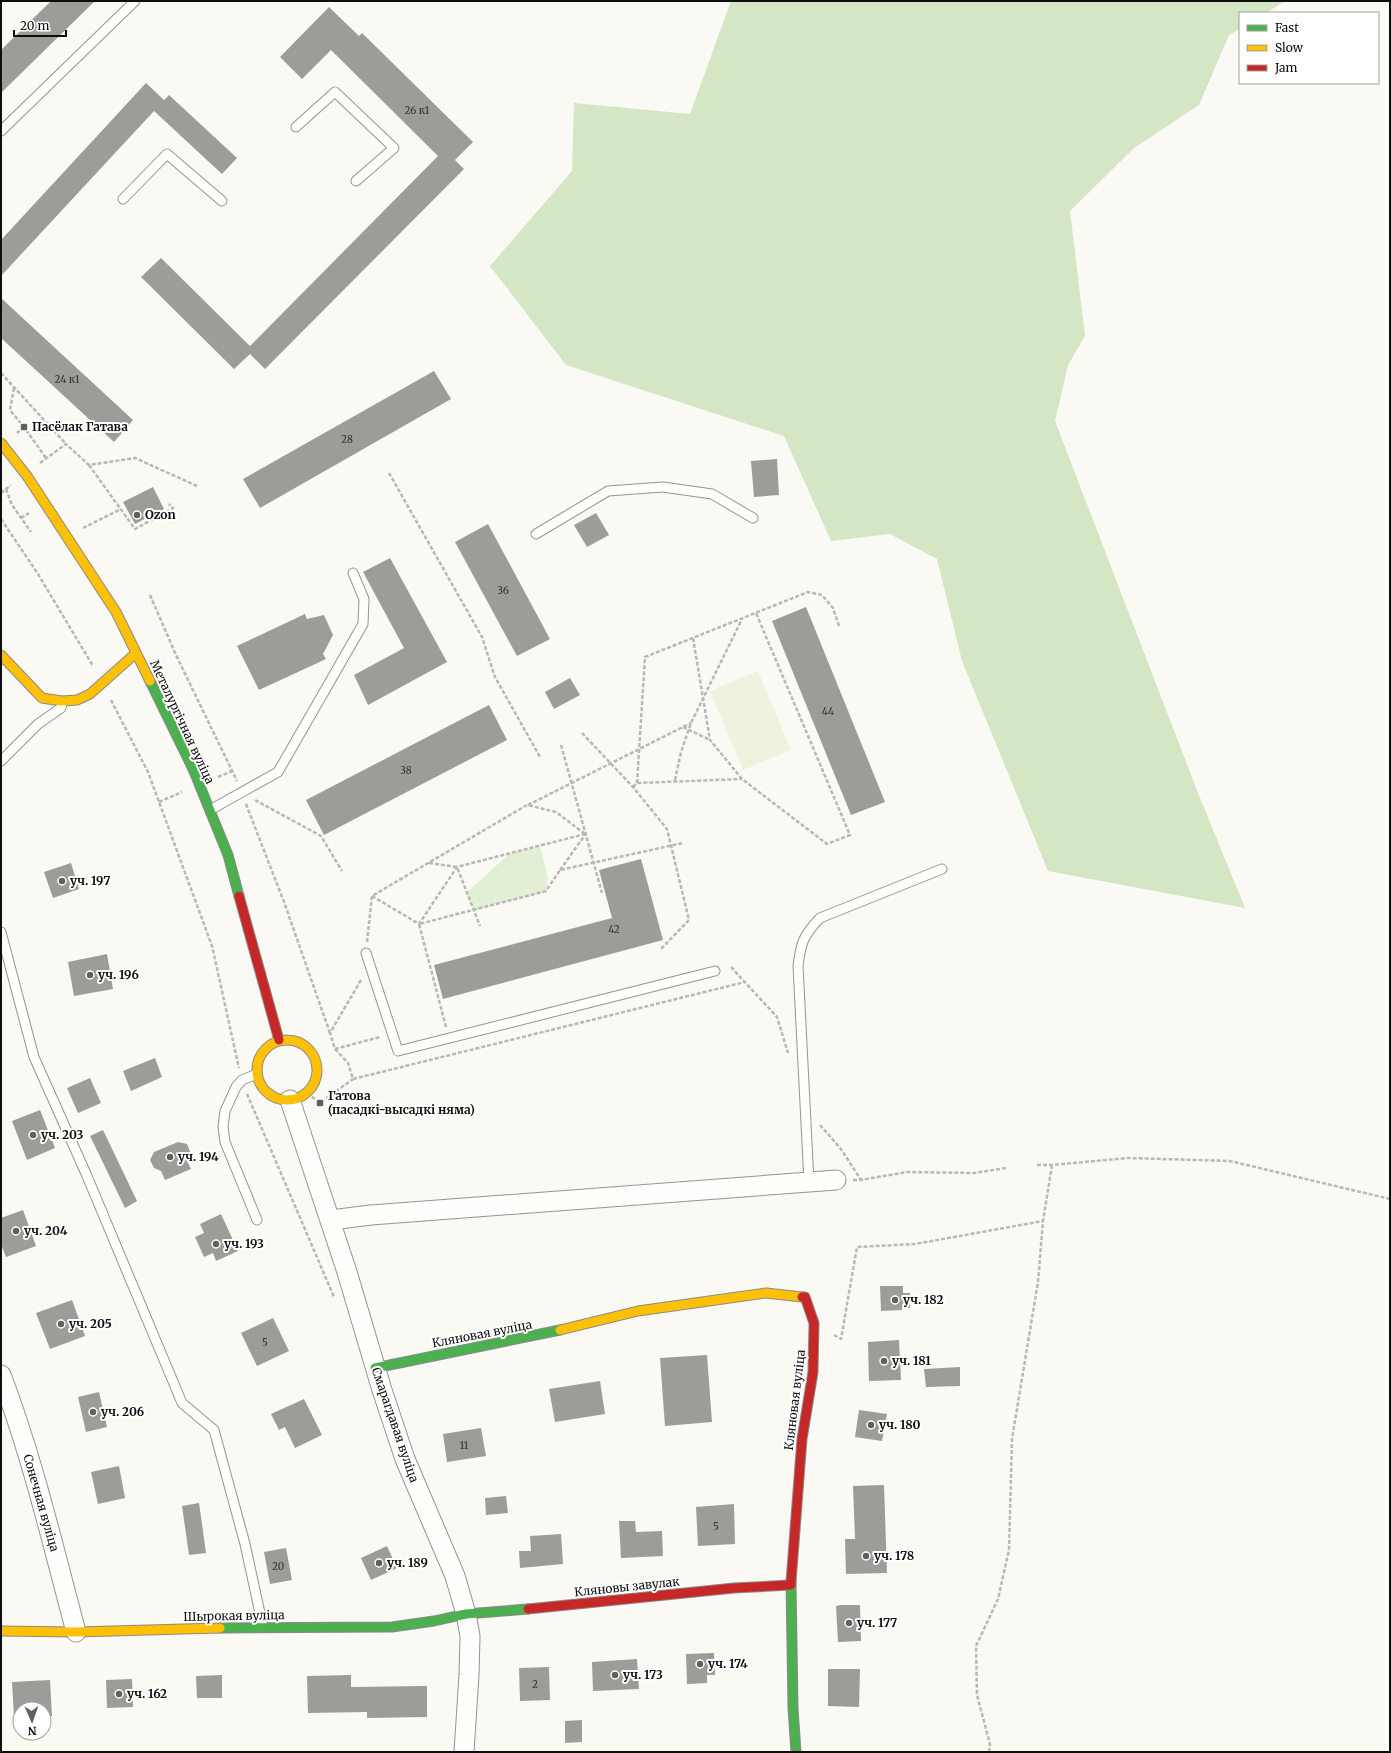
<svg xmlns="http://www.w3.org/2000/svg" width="1391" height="1753" font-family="Merriweather,serif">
<rect width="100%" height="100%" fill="#faf9f4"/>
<path fill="#e3efd5" d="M540,846L548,878L546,891L474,910L467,892L509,854Z"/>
<path fill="#d4e6c4" d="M731,1H1285L1266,13H1240V29L1229,35L1199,105L1134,148L1070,211L1085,336L1068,365L1055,421L1198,793L1245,908L1048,871L962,661L937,559L890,534L831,541L784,436L566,365L490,266L572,171L574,103L690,114Z"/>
<path fill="#edf3df" d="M758,671L791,750L743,770L710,691Z"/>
<g fill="#9e9c99">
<path d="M51,1H95L1,93V50Z"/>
<path d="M329,7L359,36L362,33L473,142L455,160L464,169L265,369L250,354L234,369L141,277L161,258L250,346L438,156L331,50L302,79L280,57Z"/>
<path d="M146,83L164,100L169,95L237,158L222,174L154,111L1,276V240Z"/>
<path d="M1,298L133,420L114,442L1,338Z"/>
<path d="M434,371L451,399L260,508L243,479Z"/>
<path d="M777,459L779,495L754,497L751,461Z"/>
<path d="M153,487L164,509L135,524L123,502Z"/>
<path d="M596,513L609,535L587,547L574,525Z"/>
<path d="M488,524L550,639L517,656L455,542Z"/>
<path d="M390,558L447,662L368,705L354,675L404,648L363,572Z"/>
<path d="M806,607L885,802L851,815L772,621Z"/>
<path d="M305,614L307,619L324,615L333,635L323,654L326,659L259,690L237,646Z"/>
<path d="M570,678L580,695L554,709L545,692Z"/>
<path d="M489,705L507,740L324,835L306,800Z"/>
<path d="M641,859L663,940L443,999L434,965L612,918L599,870Z"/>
<path d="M71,863L79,889L53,898L44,872Z"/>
<path d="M107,954L113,989L74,996L68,962Z"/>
<path d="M155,1058L162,1077L131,1091L123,1071Z"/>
<path d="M90,1078L101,1103L78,1113L67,1088Z"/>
<path d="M40,1110L55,1148L27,1160L12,1121Z"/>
<path d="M103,1130L137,1201L125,1208L90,1136Z"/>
<path d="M178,1142L187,1144L191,1154L187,1161L191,1169L165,1180L161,1171L154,1168L150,1160L154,1152Z"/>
<path d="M23,1210L36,1246L6,1257L1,1244V1218Z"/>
<path d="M221,1214L238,1251L216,1261L213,1253L204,1257L195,1237L204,1233L200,1224Z"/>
<path d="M880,1286H903V1293H910V1308H902V1310L881,1311Z"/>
<path d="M72,1300L85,1336L50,1349L36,1313Z"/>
<path d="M273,1318L289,1351L257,1366L241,1333Z"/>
<path d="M899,1340L901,1380L869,1381L868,1342Z"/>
<path d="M707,1355L712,1422L665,1426L660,1358Z"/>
<path d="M960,1367V1386L926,1387L924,1369Z"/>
<path d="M600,1381L605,1414L555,1422L549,1389Z"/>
<path d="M99,1392L107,1427L86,1432L78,1397Z"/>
<path d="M304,1399L322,1435L295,1448L285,1427L279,1430L271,1414Z"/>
<path d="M859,1410L887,1414L882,1441L855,1437Z"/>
<path d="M481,1428L486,1456L447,1462L443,1434Z"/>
<path d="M119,1466L125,1498L98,1504L91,1472Z"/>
<path d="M884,1485L887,1573L846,1574L845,1539H855L853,1486Z"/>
<path d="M506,1496L508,1513L486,1515L485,1498Z"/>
<path d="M199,1503L206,1553L189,1555L182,1506Z"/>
<path d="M734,1504L735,1544L698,1546L696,1507Z"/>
<path d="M619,1521H635L636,1532L662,1531L663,1556L621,1558Z"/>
<path d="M561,1534L563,1564L520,1568L519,1551H531L530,1536Z"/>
<path d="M387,1546L397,1568L371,1580L361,1558Z"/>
<path d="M286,1548L292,1580L270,1584L264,1552Z"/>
<path d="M841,1605H860L861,1641L838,1642L836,1606Z"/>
<path d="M714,1653L715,1675H707V1683L687,1684L686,1654Z"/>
<path d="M637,1659L639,1689L593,1691L592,1662Z"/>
<path d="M549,1667L550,1700L520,1701L519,1668Z"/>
<path d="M828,1669H860L859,1707L828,1706Z"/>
<path d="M222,1675V1698H197L196,1676Z"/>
<path d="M351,1675V1687L427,1686V1717L367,1718V1712L308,1713L307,1676Z"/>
<path d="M132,1679L133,1707L107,1708L106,1680Z"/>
<path d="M50,1680L52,1716L44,1717V1709H20V1718H14L12,1682Z"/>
<path d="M582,1720V1742L565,1743V1721Z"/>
</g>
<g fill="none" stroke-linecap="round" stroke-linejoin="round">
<defs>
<g id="lane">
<path d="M296,127L335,92L394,148L356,181"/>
<path d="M1,131L135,1"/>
<path d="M123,199L167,154L222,201"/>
<path d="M536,534L608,491L663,487L712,494L753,518"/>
<path d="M1,761L38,724L61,708L62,703"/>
<path d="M210,810L278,772L363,624L364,599L353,573"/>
<path d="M1,932L34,1057L87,1176L182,1403L214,1430L245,1544L263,1627"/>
<path d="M366,953L398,1051L715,971"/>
<path d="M257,1074L242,1080L236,1087L225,1111L223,1127L225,1142L257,1220"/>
<path d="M809,1182L798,966C801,942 803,936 820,918L942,869"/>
</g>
<g id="street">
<path d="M290,1100L347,1272L382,1390L405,1459L455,1576L466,1614L470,1636L469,1675L464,1752"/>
<path d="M331,1220L371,1215L836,1180"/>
<path d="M1,1375C33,1459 53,1546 76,1632"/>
</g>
<g id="fast">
<path d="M150,681L193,769L228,855L239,896"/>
<path d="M375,1368L560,1330"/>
<path d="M791,1582L793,1708L796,1752"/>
<path d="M220,1628L392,1627L434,1621L466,1614L528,1609"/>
</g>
<g id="slow">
<path d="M1,443L27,476L116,612L150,681"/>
<path d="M1,655L42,698L62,701L77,700L90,694L136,653"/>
<circle cx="287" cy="1070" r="30"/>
<path d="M560,1330L638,1311L766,1293L802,1297"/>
<path d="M1,1631L76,1632L220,1628"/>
</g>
<g id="jam">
<path d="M239,896L279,1040"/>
<path d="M791,1582L802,1439L813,1372L814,1323L805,1297H802"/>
<path d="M528,1609L734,1588L791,1585"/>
</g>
</defs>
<use href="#lane" stroke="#949492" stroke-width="11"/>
<use href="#street" stroke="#949492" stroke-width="21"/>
<use href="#fast" stroke="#8b8a88" stroke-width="11"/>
<use href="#slow" stroke="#8b8a88" stroke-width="11"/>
<use href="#jam" stroke="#8b8a88" stroke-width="11"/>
<g stroke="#b8b8b7" stroke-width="2.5" stroke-dasharray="4 2" stroke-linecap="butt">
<path d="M1,373L66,444"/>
<path d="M14,388L10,410L24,427L46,458"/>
<path d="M17,433L24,427"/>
<path d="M40,463L66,444L89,465L135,458L197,486"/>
<path d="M89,465L135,529L173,508L169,504"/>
<path d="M389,473L482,637L495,677L540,757"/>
<path d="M6,489L12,505L31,532"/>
<path d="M1,493L11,485"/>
<path d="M21,518L29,513"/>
<path d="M1,519L38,574L93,666"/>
<path d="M83,528L121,509"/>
<path d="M150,595L176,655L237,781"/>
<path d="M693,638L710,740L742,779L827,844L850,835L756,613"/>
<path d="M111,700L148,772L212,946L239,1068"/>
<path d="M683,727L710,740"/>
<path d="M582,733L633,787L667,829L689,920L660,950"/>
<path d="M561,745L602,893"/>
<path d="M218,777L232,771"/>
<path d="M675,780L681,752L691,723L742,619"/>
<path d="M637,783L645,657L808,592L822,595L833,608L839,626"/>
<path d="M633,787L637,783L742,779"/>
<path d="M255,800L321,836L342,871"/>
<path d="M159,802L182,792"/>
<path d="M246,804L284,902L330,1033"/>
<path d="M528,805L691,723"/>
<path d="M429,863L457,867L480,926"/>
<path d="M560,870L585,835"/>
<path d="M372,896L419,924L457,867L585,834"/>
<path d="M367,942L372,896L527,805L556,812L585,834"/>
<path d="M731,967L777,1017L788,1053"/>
<path d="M361,980L330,1033L335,1049L380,1037"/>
<path d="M446,1027L419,924L546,891L560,870L683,843"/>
<path d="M335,1049L348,1063L353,1079L745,982"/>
<path d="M307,1093L320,1103L353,1079"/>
<path d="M247,1094L334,1297"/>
<path d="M820,1125L841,1149L861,1180"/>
<path d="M1037,1165H1052L1128,1158L1230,1161L1390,1199"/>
<path d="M853,1180H861L907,1172L974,1173L1006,1168"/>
<path d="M834,1335L841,1339L857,1247L915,1244L1043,1221"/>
<path d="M989,1752L990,1744L977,1695L976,1646L998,1599L1009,1550L1012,1439L1038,1282L1043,1221L1052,1165"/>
</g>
<use href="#lane" stroke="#fefefd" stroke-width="9"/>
<use href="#street" stroke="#fefefd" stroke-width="19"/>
<use href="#fast" stroke="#4caf50" stroke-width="9"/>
<use href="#slow" stroke="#ffc107" stroke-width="9"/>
<use href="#jam" stroke="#c62828" stroke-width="9"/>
</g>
<g fill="#61605e" stroke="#fff" stroke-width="1.5">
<rect x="20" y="423" width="8" height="8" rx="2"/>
<circle cx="137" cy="515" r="4"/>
<circle cx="62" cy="881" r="4"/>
<circle cx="90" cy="975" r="4"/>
<rect x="316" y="1099" width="8" height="8" rx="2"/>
<circle cx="33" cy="1135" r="4"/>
<circle cx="170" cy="1157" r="4"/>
<circle cx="16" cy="1231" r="4"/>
<circle cx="216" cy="1244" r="4"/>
<circle cx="895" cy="1300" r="4"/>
<circle cx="61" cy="1324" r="4"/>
<circle cx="884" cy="1361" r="4"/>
<circle cx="93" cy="1412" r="4"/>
<circle cx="871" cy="1425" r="4"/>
<circle cx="866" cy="1556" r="4"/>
<circle cx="379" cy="1563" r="4"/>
<circle cx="849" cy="1623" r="4"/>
<circle cx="700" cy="1664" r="4"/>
<circle cx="615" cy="1675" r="4"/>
<circle cx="119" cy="1694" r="4"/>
</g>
<g text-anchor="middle" stroke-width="4" stroke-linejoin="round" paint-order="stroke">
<g font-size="10" fill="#323231">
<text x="417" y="114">26 к1</text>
<text x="67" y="383">24 к1</text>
<text x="347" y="443">28</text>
<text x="503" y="594">36</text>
<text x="828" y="715">44</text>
<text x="406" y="774">38</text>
<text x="614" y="933">42</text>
<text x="265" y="1346">5</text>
<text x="464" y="1449">11</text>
<text x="716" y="1530">5</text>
<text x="278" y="1570">20</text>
<text x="535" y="1688">2</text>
</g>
<g font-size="12" font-weight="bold" fill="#0e0e0e" stroke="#fff" text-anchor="start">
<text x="32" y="431">Пасёлак Гатава</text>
<text x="145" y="519">Ozon</text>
<text x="70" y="885">уч. 197</text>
<text x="98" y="979">уч. 196</text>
<text x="328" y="1100">Гатова<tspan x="328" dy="14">(пасадкі-высадкі няма)</tspan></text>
<text x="41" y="1139">уч. 203</text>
<text x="178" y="1161">уч. 194</text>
<text x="24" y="1235">уч. 204</text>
<text x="224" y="1248">уч. 193</text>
<text x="903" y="1304">уч. 182</text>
<text x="69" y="1328">уч. 205</text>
<text x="892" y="1365">уч. 181</text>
<text x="101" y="1416">уч. 206</text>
<text x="879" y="1429">уч. 180</text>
<text x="874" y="1560">уч. 178</text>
<text x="387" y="1567">уч. 189</text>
<text x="857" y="1627">уч. 177</text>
<text x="708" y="1668">уч. 174</text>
<text x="623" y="1679">уч. 173</text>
<text x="127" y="1698">уч. 162</text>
</g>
<g font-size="12" fill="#0e0e0e" stroke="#fff">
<text transform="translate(182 722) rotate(65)" y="4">Металургічная вуліца</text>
<text transform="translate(482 1334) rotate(-11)" y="4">Кляновая вуліца</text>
<text transform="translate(795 1400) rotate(-83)" y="4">Кляновая вуліца</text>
<text transform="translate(395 1425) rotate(71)" y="4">Смарагдавая вуліца</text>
<text transform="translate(41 1503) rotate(74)" y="4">Сонечная вуліца</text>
<text transform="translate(627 1587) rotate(-6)" y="4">Кляновы завулак</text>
<text transform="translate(234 1616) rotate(-1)" y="4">Шырокая вуліца</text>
</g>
</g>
<rect width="1391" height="1753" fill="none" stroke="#0e0e0e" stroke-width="4"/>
<rect x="1239" y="12" width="140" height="72" fill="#ffffff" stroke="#9f9f9f"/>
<rect x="1247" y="25" width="20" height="6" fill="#4caf50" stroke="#9f9f9f"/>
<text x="1275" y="32" font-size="12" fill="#0e0e0e">Fast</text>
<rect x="1247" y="45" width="20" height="6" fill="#ffc107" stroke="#9f9f9f"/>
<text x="1275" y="52" font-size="12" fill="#0e0e0e">Slow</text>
<rect x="1247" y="65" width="20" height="6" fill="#c62828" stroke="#9f9f9f"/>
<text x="1275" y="72" font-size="12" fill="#0e0e0e">Jam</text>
<g transform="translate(32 1721) rotate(178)"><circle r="19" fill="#ffffff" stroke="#9f9f9f"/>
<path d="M0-3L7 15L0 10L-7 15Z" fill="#61605e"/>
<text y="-6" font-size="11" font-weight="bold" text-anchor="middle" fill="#0e0e0e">N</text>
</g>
<path d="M14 30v6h52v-6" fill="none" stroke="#0e0e0e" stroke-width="2"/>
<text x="20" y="30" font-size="12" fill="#0e0e0e" stroke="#ffffff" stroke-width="3" paint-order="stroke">20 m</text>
</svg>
